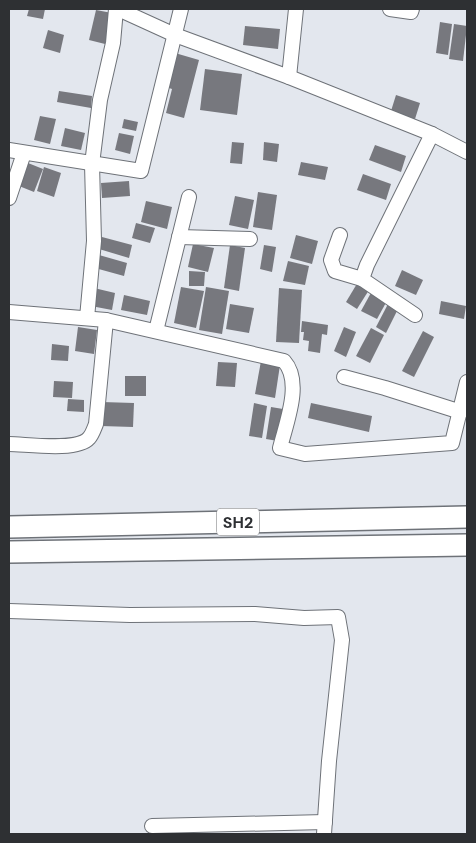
<svg xmlns="http://www.w3.org/2000/svg" width="476" height="843" font-family="'DM Sans',sans-serif">
<rect width="100%" height="100%" fill="#e3e7ee"/>
<g fill="#77787e">
<path d="M29,9H45L43,19L27,16Z"/>
<path d="M96,10L112,13L105,44L89,40Z"/>
<path d="M440,22L452,24L448,55L436,53Z"/>
<path d="M454,24L467,26L463,61L449,59Z"/>
<path d="M245,26L280,29L278,49L243,45Z"/>
<path d="M48,30L64,35L60,53L43,48Z"/>
<path d="M175,53L199,60L184,118L166,113L172,89L166,87Z"/>
<path d="M205,69L242,74L237,115L200,110Z"/>
<path d="M59,91L92,96L91,108L57,102Z"/>
<path d="M396,95L420,103L415,119L391,111Z"/>
<path d="M40,116L56,119L50,144L34,140Z"/>
<path d="M124,119L138,122L136,131L122,128Z"/>
<path d="M65,128L85,133L81,150L61,146Z"/>
<path d="M119,133L134,136L130,154L115,150Z"/>
<path d="M232,142L244,143L242,164L230,163Z"/>
<path d="M264,142L279,144L277,162L263,160Z"/>
<path d="M375,145L406,156L401,172L369,160Z"/>
<path d="M301,162L328,167L325,180L298,175Z"/>
<path d="M28,163L43,169L34,192L19,186Z"/>
<path d="M44,167L61,173L54,197L37,191Z"/>
<path d="M363,174L391,184L386,200L357,190Z"/>
<path d="M129,181L130,196L102,198L101,183Z"/>
<path d="M258,192L277,195L272,230L253,227Z"/>
<path d="M235,196L254,200L248,229L229,225Z"/>
<path d="M146,201L172,207L167,229L141,222Z"/>
<path d="M136,223L155,228L150,243L132,238Z"/>
<path d="M296,235L318,241L312,264L290,258Z"/>
<path d="M102,237L132,245L129,258L99,249Z"/>
<path d="M193,244L214,248L208,272L188,267Z"/>
<path d="M230,245L245,248L239,291L224,288Z"/>
<path d="M264,245L276,247L272,272L260,269Z"/>
<path d="M99,255L127,263L124,276L95,268Z"/>
<path d="M288,261L309,266L305,285L283,281Z"/>
<path d="M402,270L423,280L416,295L395,286Z"/>
<path d="M189,271L205,272L204,286H189Z"/>
<path d="M358,282L369,290L357,309L346,302Z"/>
<path d="M181,287L204,291L196,328L174,323Z"/>
<path d="M206,287L229,291L222,334L199,330Z"/>
<path d="M94,288L115,293L112,310L91,306Z"/>
<path d="M279,288L302,290L299,343L276,342Z"/>
<path d="M372,291L388,299L377,319L361,311Z"/>
<path d="M124,295L150,301L147,315L121,310Z"/>
<path d="M441,301L466,306L464,319L439,314Z"/>
<path d="M230,304L254,308L249,333L226,329Z"/>
<path d="M388,304L398,309L386,333L376,327Z"/>
<path d="M302,321L328,325L327,335L322,334L320,353L308,351L309,341L303,340L304,332H301Z"/>
<path d="M78,327L97,330L94,354L75,351Z"/>
<path d="M344,327L356,332L346,357L334,351Z"/>
<path d="M371,328L384,335L370,363L356,356Z"/>
<path d="M423,331L434,337L414,377L402,371Z"/>
<path d="M52,344L69,346L68,361L51,360Z"/>
<path d="M261,361L280,365L275,398L255,394Z"/>
<path d="M218,362L237,363L235,387L216,386Z"/>
<rect x="125" y="376" width="21" height="20"/>
<path d="M54,381L73,382L72,398L53,397Z"/>
<path d="M68,399L84,400V412L67,411Z"/>
<path d="M102,402L134,403L133,427L101,426Z"/>
<path d="M254,403L267,406L262,438L249,436Z"/>
<path d="M311,403L372,416L369,432L308,418Z"/>
<path d="M271,407L283,409L278,441L266,439Z"/>
</g>
<g fill="none" stroke-linecap="round" stroke-linejoin="round">
<defs>
<g id="street">
<path d="M118,9L175,35L289,77L432,134L467,152"/>
<path d="M390,9L411,12L412,9"/>
<path d="M289,77L296,9"/>
<path d="M9,150L141,171L181,9"/>
<path d="M9,198L24,153"/>
<path d="M340,235L331,260L335,271L362,279"/>
<path d="M179,237L250,239"/>
<path d="M9,312L106,320L284,361C303,382 286,423 280,448L305,454L452,443L467,382"/>
<path d="M415,315L362,279L367,265L432,134"/>
<path d="M87,318L94,241L92,164L100,100L113,43L116,9"/>
<path d="M156,331L189,197"/>
<path d="M344,377L385,388L461,412"/>
<path d="M9,444C26,444 77,452 89,438C92,435 94,429 96,424L106,320"/>
<path d="M9,611L130,615L255,614L304,618L338,617L342,640L329,761L324,834"/>
<path d="M152,826L325,822"/>
</g>
<g id="primary">
<path d="M9,527L467,517"/>
<path d="M9,552L467,545"/>
</g>
</defs>
<use href="#street" stroke="#6e7278" stroke-width="16"/>
<use href="#primary" stroke="#6e7278" stroke-width="24"/>
<use href="#street" stroke="#fff" stroke-width="14"/>
<use href="#primary" stroke="#fff" stroke-width="21"/>
</g>
<g text-anchor="middle" stroke-width="5" stroke-linejoin="round" paint-order="stroke">
<rect fill="#fff" stroke="#6d6e70" stroke-width="1" x="217" y="508.5" width="42" height="27" rx="4"/>
<g font-size="16" font-weight="bold" fill="#2e3033">
<text x="238" y="528">SH2</text>
</g>
</g>
<rect width="476" height="843" fill="none" stroke="#2e3033" stroke-width="20"/>
</svg>
